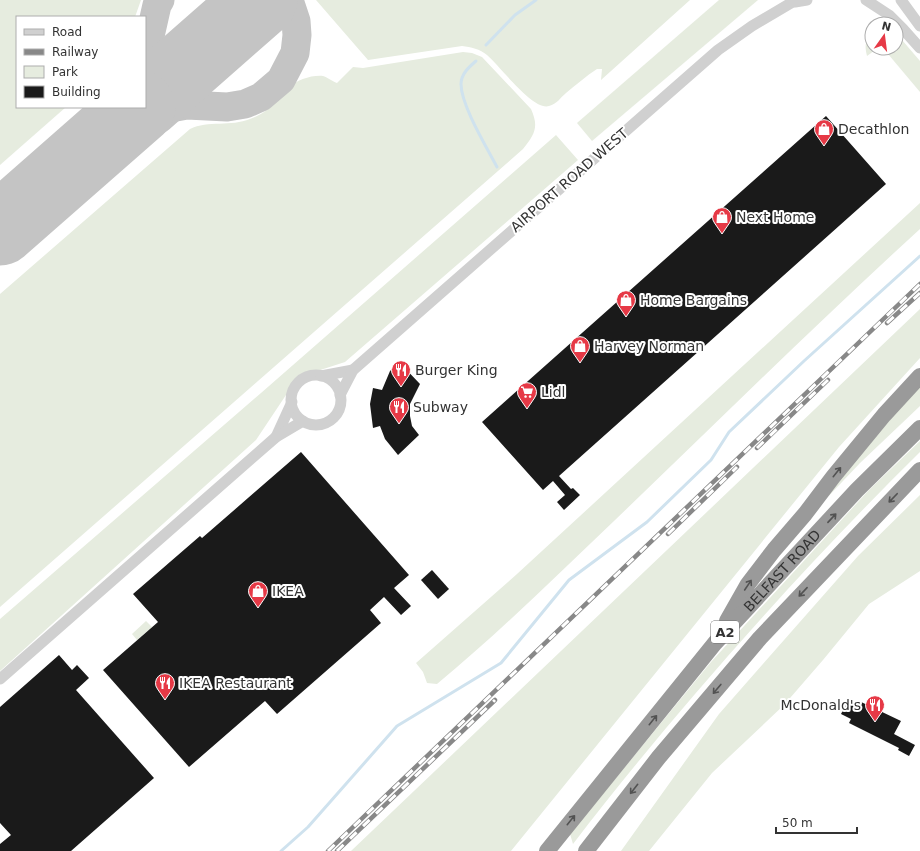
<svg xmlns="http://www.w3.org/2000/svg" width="920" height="851" font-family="'DejaVu Sans',sans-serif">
<rect width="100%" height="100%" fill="#fff"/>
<g fill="#e6ecdf">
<path d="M0,0H141L135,17H17V107H66L0,165Z"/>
<path d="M316,0H690L601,80L602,69H597C586,76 576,85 566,93C560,98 557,104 549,106C533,111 500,66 487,55C480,49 471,47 462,46L368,60Z"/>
<path d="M719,0H758L592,141L577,123Z"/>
<path d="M896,33L920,61V92L883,48H896Z"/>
<path d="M872,35V48H878L867,56C865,48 864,40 872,35Z"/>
<path d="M463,52L472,53L482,57L531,109C539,127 535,134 523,149L0,607V294L190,129C208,120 231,127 250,119C261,115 271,108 278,100C282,97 285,92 288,88C297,80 311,75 323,76C327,77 332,81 337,83L353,67L363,68Z"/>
<path d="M556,135L578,160L345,362L311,373L296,380L256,440L0,671V619L261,393Z"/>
<path d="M920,203V229C816,324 716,423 614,521C556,576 499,633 437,684L427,683L423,672L416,663L517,574Z"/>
<path d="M920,309V358L839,447L511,851H351Z"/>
<path d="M920,385V406L860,463L824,501L853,461Z"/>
<path d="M920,441V452C842,529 767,610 695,694C653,743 612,793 573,844L570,834L711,662L869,490Z"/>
<path d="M920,495V571L869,604L823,660L784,705L712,773L649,851H621L719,714L858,556Z"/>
<path d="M146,621L152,627L137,640L132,634Z"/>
</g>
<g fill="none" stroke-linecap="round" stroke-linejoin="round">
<g stroke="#cfe2ee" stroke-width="3">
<path d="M486,45L515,15L536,0"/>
<path d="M476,61C469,67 461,74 461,84C461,105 486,146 497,167"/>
<path d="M281,851L308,827L397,726L501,663L569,580L647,522L711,460L729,432L804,361L920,256"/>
</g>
<g stroke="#c4c4c4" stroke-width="29">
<path d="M145,58L157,5L160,0"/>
<path d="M130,107L121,122L146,113L165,109L187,105L227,107L245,104L261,97L281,80L295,53L297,35L296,21L289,0"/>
</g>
<g stroke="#c4c4c4" stroke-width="73">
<path d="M145,102L261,0"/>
<path d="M0,229L139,107"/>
</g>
</g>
<g fill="#1a1a1a">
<path d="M826,116L886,184L559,476L571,489L573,488L580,495L564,510L557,502L565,495L553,481L543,490L482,422Z"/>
<path d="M399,362L420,384L410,404V416L412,426L419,435L398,455L385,439L380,426L373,428L370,404L373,388L382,390L390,371Z"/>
<path d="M301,452L409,575L394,588L411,606L401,615L384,597L370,610L381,623L277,714L265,701L189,767L103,670L158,622L133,594L200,536L202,538Z"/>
<path d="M432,570L449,589L438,599L421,580Z"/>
<path d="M59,655L72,670L77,665L89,678L76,690L154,778L71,851H0V844L11,835L0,823V707Z"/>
<path d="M848,700L857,704L859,701L901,721L894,734L915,745L909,756L898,750L899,748L849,723L851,719L841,714Z"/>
</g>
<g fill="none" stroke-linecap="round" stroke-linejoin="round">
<g stroke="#d0d0d0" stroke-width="11">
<path d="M866,0L889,15L903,29L920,48"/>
<path d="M901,0L920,26"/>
<path d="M795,2L807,0"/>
<circle cx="316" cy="400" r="25"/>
<path d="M321,376L353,370"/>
<path d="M340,395L353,370L718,50L752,26L796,0"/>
<path d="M276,437L292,402"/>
<path d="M0,679L276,437L303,421"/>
</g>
<g stroke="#9a9a9a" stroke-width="16">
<path d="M727,621L748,584L774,550L805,514L833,477L884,415L920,376"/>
<path id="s1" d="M547,851L715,643L857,490L920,428"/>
<path d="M586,851L659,757L760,638L920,470"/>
</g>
<defs>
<g id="rail">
<path d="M887,323L920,293"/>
<path d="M757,448L828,380"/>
<path d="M668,534L737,467"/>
<path d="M328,851L920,284"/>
<path d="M337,851L495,700"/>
</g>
</defs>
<use href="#rail" stroke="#888" stroke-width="4.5"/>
<use href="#rail" stroke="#fff" stroke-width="3" stroke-dasharray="9" stroke-linecap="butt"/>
</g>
<defs><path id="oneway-shaft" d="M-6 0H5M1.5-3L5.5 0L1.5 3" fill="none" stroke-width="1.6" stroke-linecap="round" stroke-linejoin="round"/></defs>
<g stroke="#525252">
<use href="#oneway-shaft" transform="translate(837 472) rotate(-51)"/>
<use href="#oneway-shaft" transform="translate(893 498) rotate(134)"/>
<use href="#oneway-shaft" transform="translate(832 518) rotate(-47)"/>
<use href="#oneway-shaft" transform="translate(748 585) rotate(-56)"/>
<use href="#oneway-shaft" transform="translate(803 592) rotate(133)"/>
<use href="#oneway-shaft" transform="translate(717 689) rotate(130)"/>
<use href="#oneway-shaft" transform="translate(653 720) rotate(-51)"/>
<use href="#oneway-shaft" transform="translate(634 789) rotate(128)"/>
<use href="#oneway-shaft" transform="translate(571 820) rotate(-51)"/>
</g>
<defs>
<symbol id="shop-pin" viewBox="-11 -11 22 30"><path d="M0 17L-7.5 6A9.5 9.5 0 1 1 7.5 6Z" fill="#e63946" stroke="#fff"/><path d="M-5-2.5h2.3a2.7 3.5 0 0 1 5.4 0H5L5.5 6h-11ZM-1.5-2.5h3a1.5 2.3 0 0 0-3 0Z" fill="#fff"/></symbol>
<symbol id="restaurant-pin" viewBox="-11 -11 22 30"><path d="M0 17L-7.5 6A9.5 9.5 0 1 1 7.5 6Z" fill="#e63946" stroke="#fff"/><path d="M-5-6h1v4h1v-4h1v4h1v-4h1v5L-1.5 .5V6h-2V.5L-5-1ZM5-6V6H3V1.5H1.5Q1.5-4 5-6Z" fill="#fff"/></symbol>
<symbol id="supermarket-pin" viewBox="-11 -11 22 30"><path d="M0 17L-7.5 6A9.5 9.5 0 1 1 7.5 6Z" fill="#e63946" stroke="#fff"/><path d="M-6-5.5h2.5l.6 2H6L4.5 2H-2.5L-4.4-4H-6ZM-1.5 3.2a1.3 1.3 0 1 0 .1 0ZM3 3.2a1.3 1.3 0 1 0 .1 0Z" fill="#fff"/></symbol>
</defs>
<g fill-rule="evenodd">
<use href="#shop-pin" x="813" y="118" width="22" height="30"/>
<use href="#shop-pin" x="711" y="206" width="22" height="30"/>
<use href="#shop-pin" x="615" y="289" width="22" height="30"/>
<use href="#shop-pin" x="569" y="335" width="22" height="30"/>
<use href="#restaurant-pin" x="390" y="359" width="22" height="30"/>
<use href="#supermarket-pin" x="516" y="381" width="22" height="30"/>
<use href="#restaurant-pin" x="388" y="396" width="22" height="30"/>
<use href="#shop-pin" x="247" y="580" width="22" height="30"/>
<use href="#restaurant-pin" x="154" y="672" width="22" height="30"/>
<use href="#restaurant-pin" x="864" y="694" width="22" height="30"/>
</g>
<g text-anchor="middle" stroke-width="4" stroke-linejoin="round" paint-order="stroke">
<rect fill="#fff" stroke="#707070" stroke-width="1" x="711" y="621" width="28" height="22" rx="3"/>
<g font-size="13" font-weight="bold" fill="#333">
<text x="725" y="637">A2</text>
</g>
<g font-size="14" fill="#333" stroke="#fff" text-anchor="start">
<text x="838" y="134">Decathlon</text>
<text x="736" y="222">Next Home</text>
<text x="640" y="305">Home Bargains</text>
<text x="594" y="351">Harvey Norman</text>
<text x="415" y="375">Burger King</text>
<text x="541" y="397">Lidl</text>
<text x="413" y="412">Subway</text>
<text x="272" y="596">IKEA</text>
<text x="179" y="688">IKEA Restaurant</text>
<text x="861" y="710" text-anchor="end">McDonald's</text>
</g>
<g font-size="14" fill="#333" stroke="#fff">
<text transform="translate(569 180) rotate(-41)" y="5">AIRPORT ROAD WEST</text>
<text dy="5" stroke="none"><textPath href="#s1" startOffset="366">BELFAST ROAD</textPath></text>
</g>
</g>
<rect x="16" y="16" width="130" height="92" fill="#ffffff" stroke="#adadad"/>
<rect x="24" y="29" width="20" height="6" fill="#d0d0d0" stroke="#adadad"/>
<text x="52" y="36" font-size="12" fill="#333333">Road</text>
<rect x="24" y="49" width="20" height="6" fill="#888888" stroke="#adadad"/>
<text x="52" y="56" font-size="12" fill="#333333">Railway</text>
<rect x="24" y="66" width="20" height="12" fill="#e6ecdf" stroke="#adadad"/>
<text x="52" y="76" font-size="12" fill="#333333">Park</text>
<rect x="24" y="86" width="20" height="12" fill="#1a1a1a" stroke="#adadad"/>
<text x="52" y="96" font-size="12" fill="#333333">Building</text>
<g transform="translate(884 36) rotate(14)"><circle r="19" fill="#ffffff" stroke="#adadad"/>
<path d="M0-3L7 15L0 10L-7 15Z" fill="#e63946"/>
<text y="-6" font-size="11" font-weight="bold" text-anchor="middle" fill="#333333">N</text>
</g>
<path d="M776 827v6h81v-6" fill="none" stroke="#333333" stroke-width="2"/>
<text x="782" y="827" font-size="12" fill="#333333" stroke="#ffffff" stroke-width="3" paint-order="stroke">50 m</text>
</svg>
